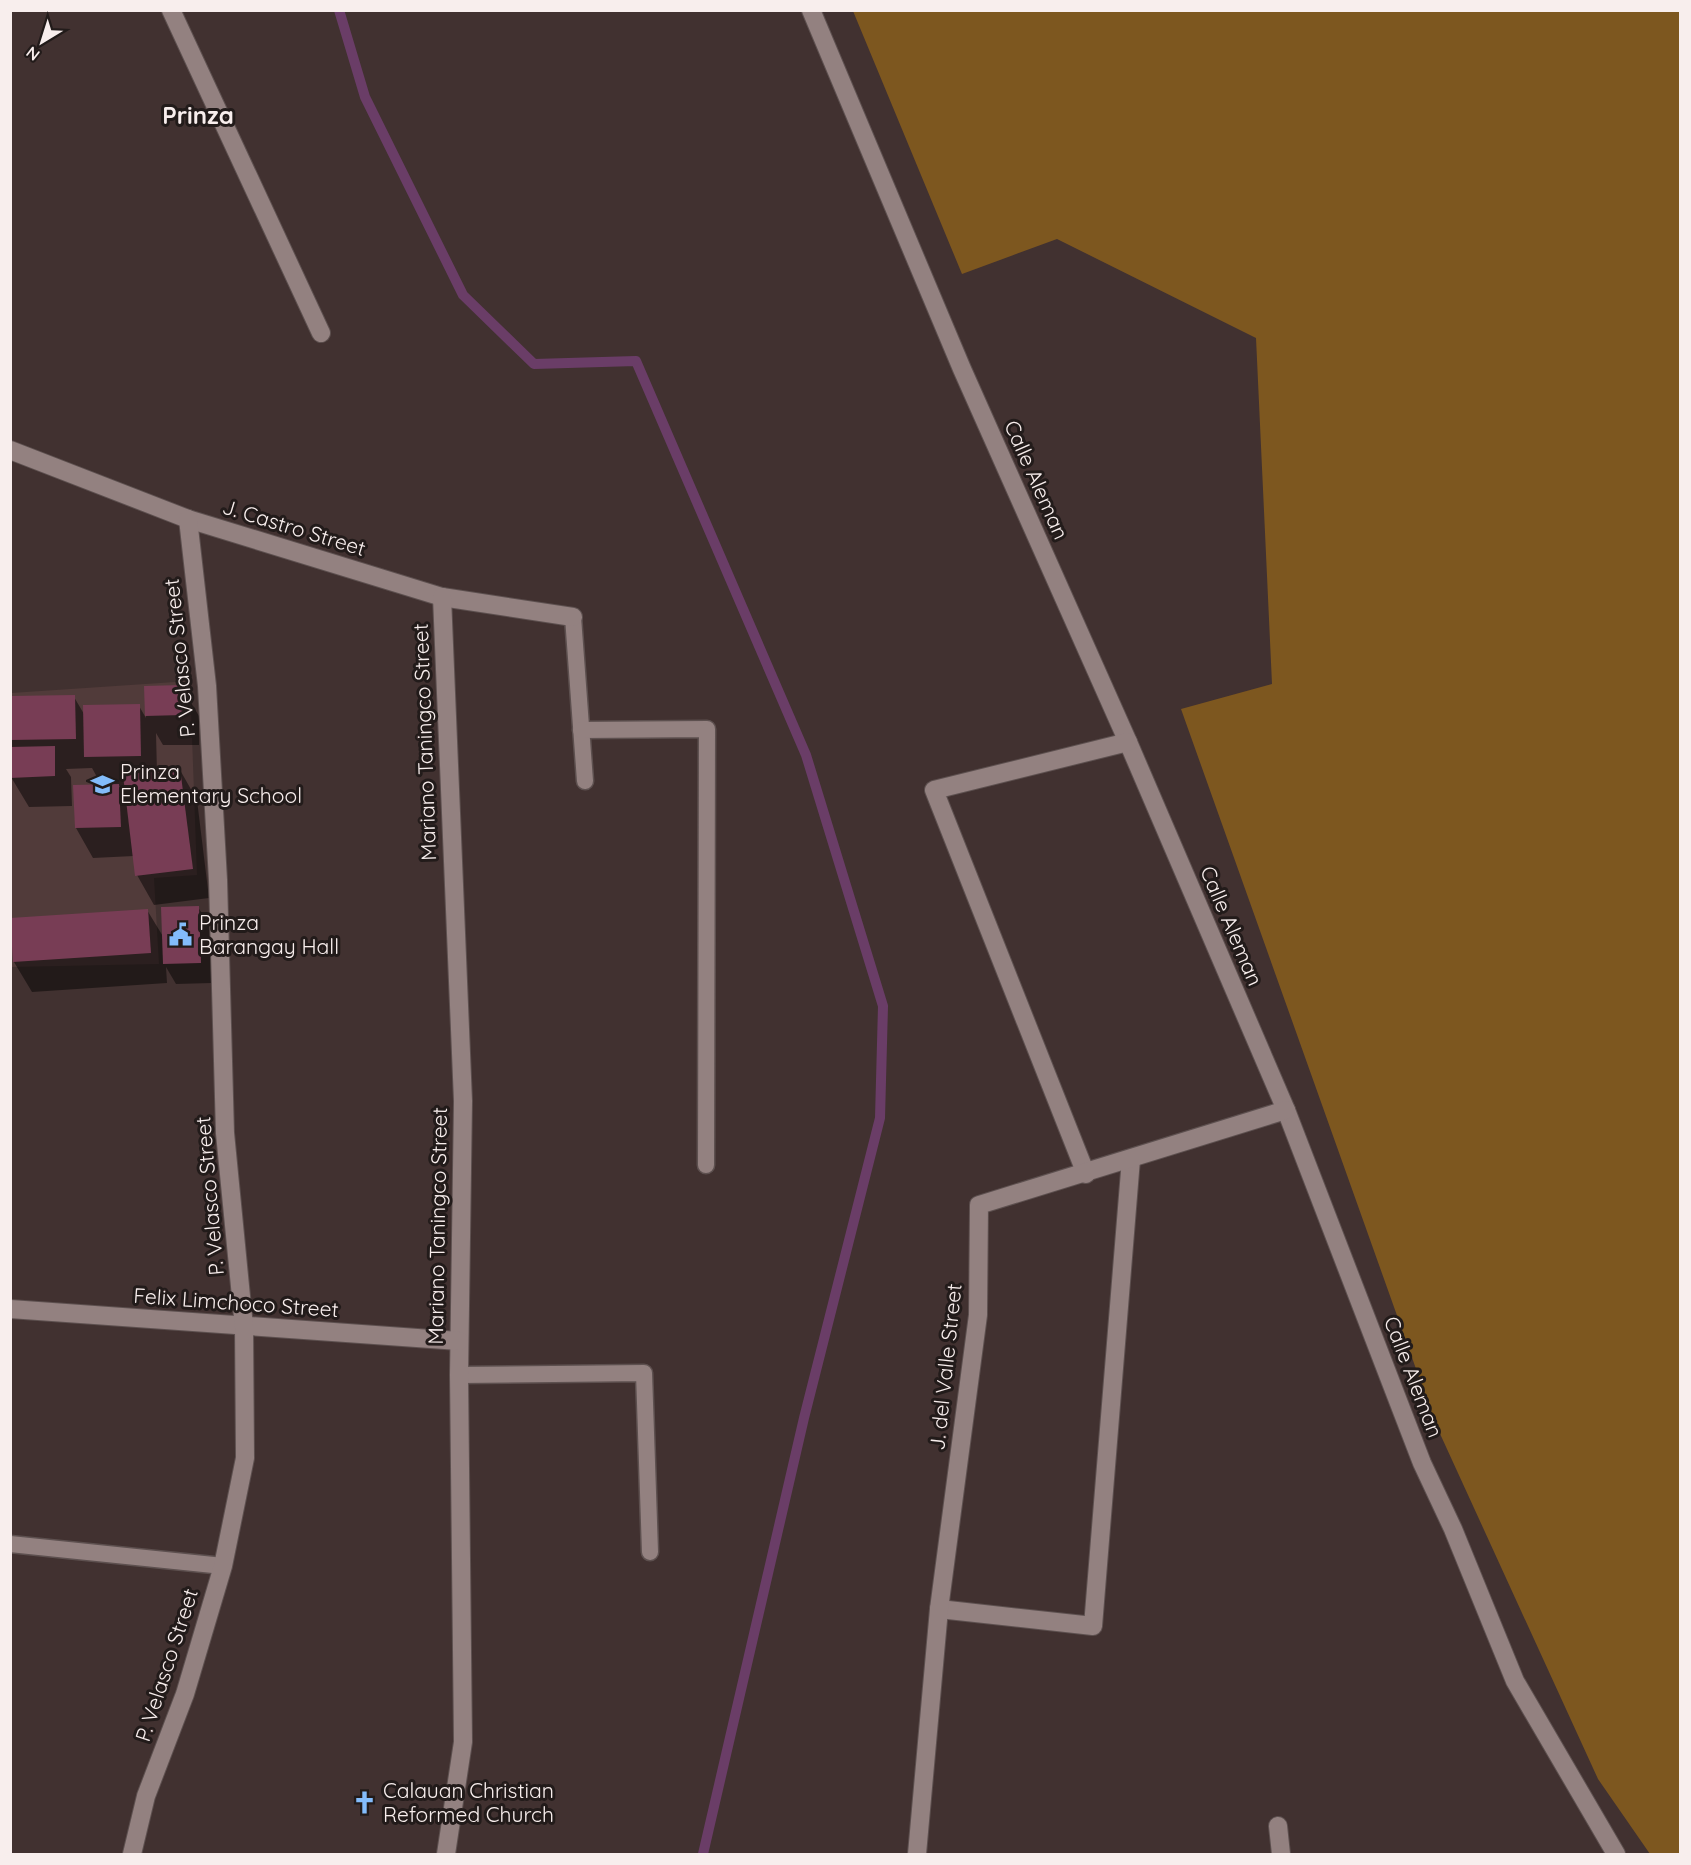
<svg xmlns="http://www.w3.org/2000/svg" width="1691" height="1865" font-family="Quicksand,sans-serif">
<rect width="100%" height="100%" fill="#413130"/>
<path fill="#513b3a" d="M190,681L197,875L154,878L159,964L11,967V693Z"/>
<path fill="#7d571f" d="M853,11H1680V1854H1650L1598,1779L1436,1425L1181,709L1272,684L1256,338L1057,239L962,274Z"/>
<g fill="#0007" fill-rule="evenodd">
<path d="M181,686L199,716V745H163L156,733L157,772L180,770L197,800L209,898L154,905L137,875L134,856L93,858L76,828L102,786L92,768L66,769L71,777L72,806L29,807L11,777L10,698L74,697L84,714L139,706L146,718V687ZM119,786H125L127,800Z"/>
<path d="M198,907L210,927L212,983L176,984L166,967L167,983L32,992L14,962L11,919L147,910L164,938Z"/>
</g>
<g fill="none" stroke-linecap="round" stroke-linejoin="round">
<path stroke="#6a3d67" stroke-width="10" d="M339,10L365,97L463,295L534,364L636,361L806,755L883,1006L880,1118L804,1418L703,1854"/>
</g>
<g fill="#783d55">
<path d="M182,685L183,715L145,716L144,686Z"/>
<path d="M75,695L76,739L10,740V696Z"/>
<path d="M140,704L141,756L84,757L83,705Z"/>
<path d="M55,746V776L10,778V747Z"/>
<path d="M180,768L193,869L135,876L123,775Z"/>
<path d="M119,784L121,827L75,828L73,785Z"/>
<path d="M199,906L201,963L163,964L161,907Z"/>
<path d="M148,909L151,953L13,962L10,918Z"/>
</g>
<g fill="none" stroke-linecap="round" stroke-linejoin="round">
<defs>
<g id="service">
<path d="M573,617L585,781"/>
<path d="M581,730L707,729L706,1165"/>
<path d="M459,1375L644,1373L650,1552"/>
<path d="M10,1544L223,1566"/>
</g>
<g id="minor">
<path d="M171,10L321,333"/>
<path d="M811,10L962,369L1128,742L1286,1110L1422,1463L1453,1529L1515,1681L1616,1854"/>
<path d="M10,450L188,519L442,597L573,617"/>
<path d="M442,597L463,1101L459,1375L463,1742L446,1854"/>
<path d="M1086,1174L934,790L1128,742"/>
<path d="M10,1309L459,1341"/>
<path d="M939,1609L1093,1626L1131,1159"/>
<path d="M1278,1826L1281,1854"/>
<path d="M132,1854L146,1796L185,1694L223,1566L245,1458L244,1327L225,1133L218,880L207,686L188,519"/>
<path d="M917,1854L939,1609L978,1315L979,1205L1286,1110"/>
</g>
</defs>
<use href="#service" stroke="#5d504f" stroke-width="19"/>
<use href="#minor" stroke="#5d504f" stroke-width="20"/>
<use href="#service" stroke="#938180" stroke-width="16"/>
<use href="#minor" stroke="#938180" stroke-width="18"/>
</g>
<defs>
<symbol id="school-bare" viewBox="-9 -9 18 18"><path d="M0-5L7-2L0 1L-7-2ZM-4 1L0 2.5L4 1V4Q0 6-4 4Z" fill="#83bcfb" stroke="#221b1a" stroke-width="2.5" paint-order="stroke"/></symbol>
<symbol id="civic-bare" viewBox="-9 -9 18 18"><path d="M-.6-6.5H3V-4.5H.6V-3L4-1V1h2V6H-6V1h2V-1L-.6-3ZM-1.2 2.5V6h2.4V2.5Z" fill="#83bcfb" stroke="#221b1a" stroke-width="2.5" paint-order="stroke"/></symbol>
<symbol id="church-bare" viewBox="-9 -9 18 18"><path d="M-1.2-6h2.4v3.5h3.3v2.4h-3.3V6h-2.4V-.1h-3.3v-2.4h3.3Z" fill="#83bcfb" stroke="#221b1a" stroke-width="2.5" paint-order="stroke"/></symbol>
</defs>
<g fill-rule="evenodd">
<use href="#school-bare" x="86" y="768" width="33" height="33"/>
<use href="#civic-bare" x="164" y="918" width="33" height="33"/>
<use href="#church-bare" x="348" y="1786" width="33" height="33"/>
</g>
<g text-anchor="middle" stroke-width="6" stroke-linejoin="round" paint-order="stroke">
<g font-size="21" fill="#f8eeed" stroke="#221b1a">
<text transform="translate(1036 480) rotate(66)" y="7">Calle Aleman</text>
<text transform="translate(294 528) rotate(17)" y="7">J. Castro Street</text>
<text transform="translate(180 658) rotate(-96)" y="7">P. Velasco Street</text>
<text transform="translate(425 742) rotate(-92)" y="7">Mariano Taningco Street</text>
<text transform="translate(1231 926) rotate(67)" y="7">Calle Aleman</text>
<text transform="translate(210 1196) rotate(-95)" y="7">P. Velasco Street</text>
<text transform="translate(438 1226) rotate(-89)" y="7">Mariano Taningco Street</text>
<text transform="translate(236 1303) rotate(4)" y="7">Felix Limchoco Street</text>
<text transform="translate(946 1367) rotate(-84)" y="7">J. del Valle Street</text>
<text transform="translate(1413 1377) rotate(69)" y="7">Calle Aleman</text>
<text transform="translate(167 1665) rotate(-72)" y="7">P. Velasco Street</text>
</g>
<g font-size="21" fill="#f8eeed" stroke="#221b1a" text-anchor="start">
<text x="120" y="779">Prinza<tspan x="120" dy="24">Elementary School</tspan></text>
<text x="199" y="930">Prinza<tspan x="199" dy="24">Barangay Hall</tspan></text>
<text x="383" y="1798">Calauan Christian<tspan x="383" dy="24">Reformed Church</tspan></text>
</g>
<g font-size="24" font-weight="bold" fill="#f8eeed" stroke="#221b1a">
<text x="198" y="124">Prinza</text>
</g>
</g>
<rect width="1691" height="1865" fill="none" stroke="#f8eeed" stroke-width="24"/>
<g transform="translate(42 42) rotate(218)" stroke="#221b1a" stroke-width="4.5" paint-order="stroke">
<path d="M0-4.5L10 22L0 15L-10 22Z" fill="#f8eeed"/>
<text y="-9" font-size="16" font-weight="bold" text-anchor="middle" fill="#f8eeed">N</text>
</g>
</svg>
